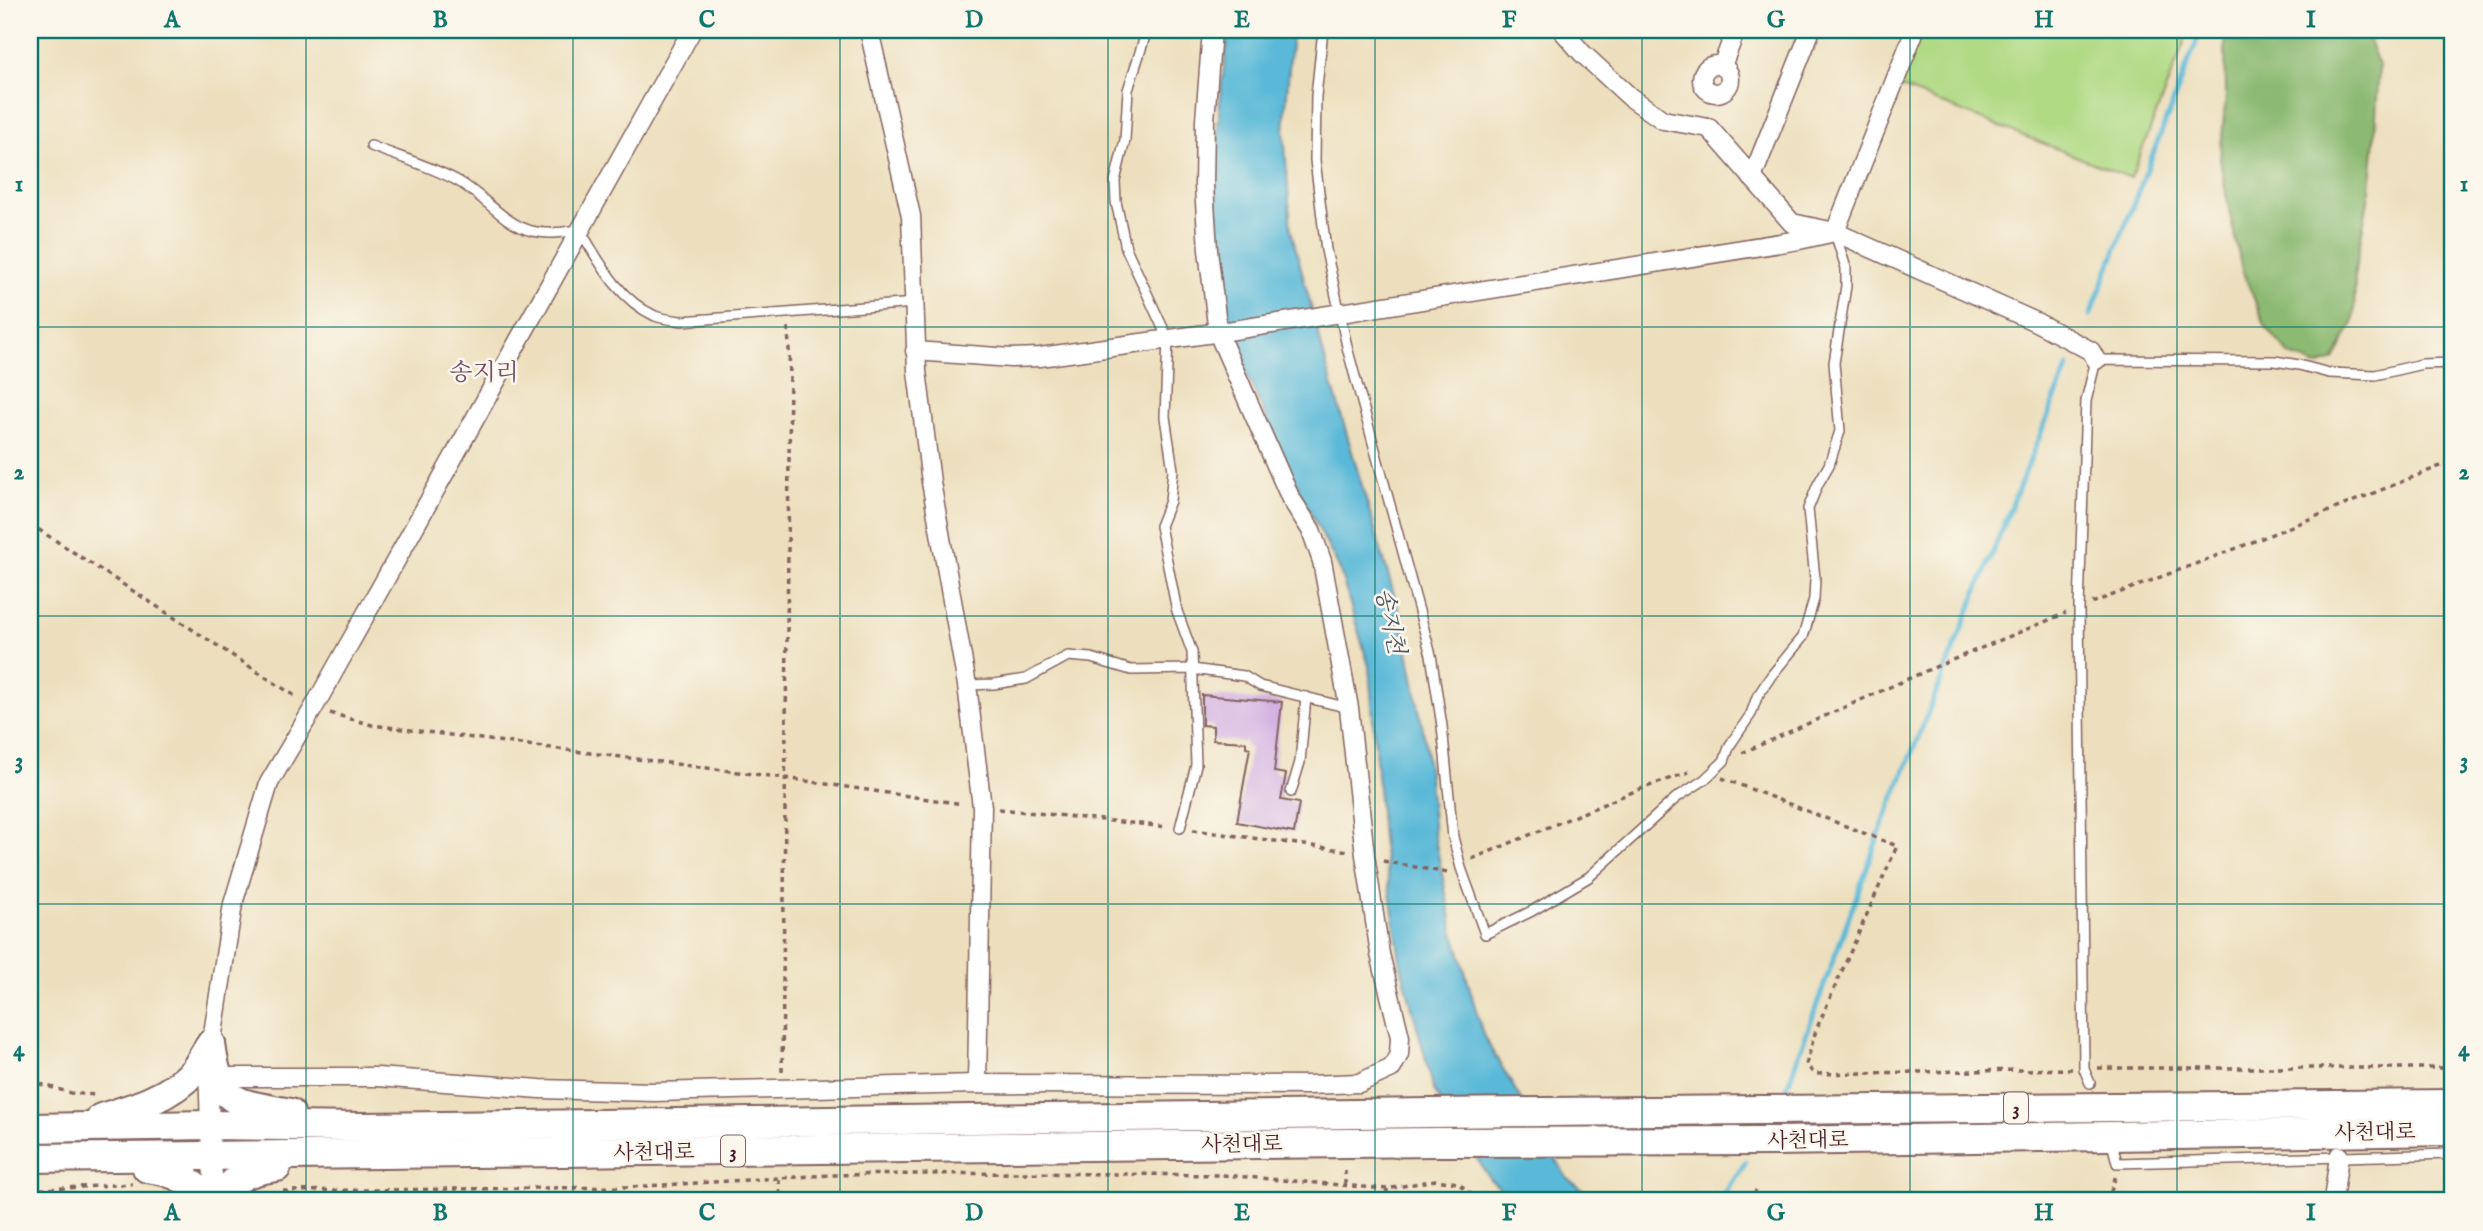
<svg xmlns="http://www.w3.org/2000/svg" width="2483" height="1231" font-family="'IM FELL English','Noto Serif KR',serif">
<rect width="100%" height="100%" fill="#fbf7ec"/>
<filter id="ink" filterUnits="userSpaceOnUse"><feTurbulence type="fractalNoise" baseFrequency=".0143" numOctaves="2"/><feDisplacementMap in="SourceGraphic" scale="14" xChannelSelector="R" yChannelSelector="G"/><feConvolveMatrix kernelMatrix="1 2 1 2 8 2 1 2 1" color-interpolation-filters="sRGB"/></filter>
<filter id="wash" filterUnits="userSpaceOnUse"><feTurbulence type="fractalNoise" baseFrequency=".00686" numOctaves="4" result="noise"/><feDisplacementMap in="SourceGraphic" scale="28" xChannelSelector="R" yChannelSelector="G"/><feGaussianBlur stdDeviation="1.57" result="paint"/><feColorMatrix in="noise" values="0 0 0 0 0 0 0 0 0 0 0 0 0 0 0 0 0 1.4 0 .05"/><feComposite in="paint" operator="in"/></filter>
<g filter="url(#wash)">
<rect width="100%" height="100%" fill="#eddfbd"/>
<path fill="#b1da85" stroke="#7e7c58" stroke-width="2" d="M1921,30H2189L2131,178L1897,86Z"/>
<path fill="#8cba72" stroke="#6b6c4e" stroke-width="2" d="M2225,30H2365L2379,66L2374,150L2370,189L2355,270L2354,321L2334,360L2317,366L2290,355L2266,327L2242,270L2229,210L2220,159L2226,95Z"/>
<path fill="#5ab9d8" stroke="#526c82" stroke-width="2" d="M1229,30H1292L1284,131L1291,230L1327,367L1403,625L1426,746L1434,834L1453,929L1483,1035L1567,1178L1597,1201H1514L1490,1179L1434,1090L1401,966L1382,839L1369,666L1339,568L1299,490L1241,362L1216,265L1213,223L1220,97Z"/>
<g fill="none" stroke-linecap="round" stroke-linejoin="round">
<g stroke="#5ab9d8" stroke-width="5">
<path d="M2090,316L2201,30"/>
<path d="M1787,1087L1881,829L2068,366"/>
<path d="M1720,1201L1746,1162"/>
</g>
</g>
<g id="blocks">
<path fill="#cca5e1" d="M1202,695L1282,702L1274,772L1286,774L1281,800L1299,803L1294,833L1237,822L1250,748L1246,747V742L1213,740V726L1202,725Z"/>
</g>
</g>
<g filter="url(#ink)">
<use href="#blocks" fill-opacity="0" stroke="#83625e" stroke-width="2"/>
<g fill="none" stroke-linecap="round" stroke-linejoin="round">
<defs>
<g id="lane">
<path d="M1147,30L1128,90L1125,140L1115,181L1116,202L1126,248L1168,339L1165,417L1173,470L1170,501L1160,526L1177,611L1192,652L1196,765L1180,828"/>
<path d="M1323,30L1316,96L1315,160L1326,250L1348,351L1431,655L1442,726L1453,837L1461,868L1485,934L1532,911L1589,877L1676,798L1704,780L1724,761L1730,745L1751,714L1757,697L1771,676L1803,637L1814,599L1815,579L1808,509L1818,484L1829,465L1840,431L1834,363L1846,286V268L1835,233"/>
<path d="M371,146C399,157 430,166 456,180C483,194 503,224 532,231C548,235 564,232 580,230C600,263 618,299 655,316C663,319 673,320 682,321L915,303"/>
<path d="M967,685L994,684L1026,679L1068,656L1091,658L1131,670L1192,669L1244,676L1260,686L1349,708"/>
<path d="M1291,792L1300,762L1306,697"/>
<path d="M2090,1083L2084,1069L2079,608L2086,401L2096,360L2275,361L2299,365L2329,373L2375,375L2422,364L2453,363"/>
<path d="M2113,1147L2117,1163L2453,1154"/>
</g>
<g id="street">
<path d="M869,30L911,216L917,371L931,482L967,685L982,807L977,1084"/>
<path d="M1562,30L1582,53L1630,97L1663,120L1709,128L1792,223L1835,232L1915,30"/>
<circle cx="1716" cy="79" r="14"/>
<path d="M1722,66L1736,30"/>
<path d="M1752,178L1811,30"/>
<path d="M915,351L1011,358L1040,357L1228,331L1799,240L1835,232L2036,322L2091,351L2096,360"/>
<path d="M217,1077H377L540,1089L654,1092L977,1084L1309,1085L1359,1083L1392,1068L1399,1054L1400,1037L1380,954L1365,855L1349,708L1322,561L1311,530L1290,497L1218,333L1208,250L1204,186L1205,120L1212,30"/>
<path d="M216,1201L211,1157L208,1066L233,904L269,783L314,707L692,30"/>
<path d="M2333,1201L2339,1156"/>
</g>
<g id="primary">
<path d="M211,1044C219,1107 235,1102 290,1113"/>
<path d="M101,1118C133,1108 169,1098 193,1072C200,1064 204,1053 211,1044"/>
<path d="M30,1128L209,1125L364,1127L1430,1113L2453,1104"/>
<path d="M30,1158L1437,1142L1774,1141L2453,1131"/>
<path d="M147,1168C175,1171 192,1182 211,1201"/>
<path d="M219,1201C234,1176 248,1171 277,1167"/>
</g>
</defs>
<use href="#lane" stroke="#83625e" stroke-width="12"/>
<use href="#street" stroke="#83625e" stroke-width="21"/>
<use href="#primary" stroke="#83625e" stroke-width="32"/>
<g stroke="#83625e" stroke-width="3.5" stroke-dasharray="5 5" stroke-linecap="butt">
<path d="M30,524L298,698"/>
<path d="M2092,603L2240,547L2453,461"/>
<path d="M330,713L372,725L785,778L963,804"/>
<path d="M1742,753L1928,670L2066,613"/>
<path d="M1722,778L1897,846L1816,1030L1806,1065L1815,1074L2073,1069"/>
<path d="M999,809L1168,827"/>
<path d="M1193,830L1349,851"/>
<path d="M1472,859L1635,791L1689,772"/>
<path d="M1383,861L1448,873"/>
<path d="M2098,1068H2453"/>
<path d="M782,1072L790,375L788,324"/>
<path d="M30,1081L71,1093L96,1095"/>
<path d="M779,1179L780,1201"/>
<path d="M1345,1185V1165"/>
<path d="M1387,1189V1201"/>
<path d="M30,1190L132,1184"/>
<path d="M283,1191L629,1187L830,1175L1016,1173L1223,1175L1387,1189L1435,1180L1458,1183L1479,1201"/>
<path d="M1750,1201L1756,1190"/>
<path d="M2108,1201L2116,1175"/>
</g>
<use href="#lane" stroke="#fff" stroke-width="9"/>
<use href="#street" stroke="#fff" stroke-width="18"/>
<use href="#primary" stroke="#fff" stroke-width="28"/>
</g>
</g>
<path fill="none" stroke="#0f766e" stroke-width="2" stroke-opacity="0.55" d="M306,30V1201M573,30V1201M840,30V1201M1108,30V1201M1375,30V1201M1642,30V1201M1910,30V1201M2177,30V1201M30,327H2453M30,616H2453M30,904H2453"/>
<g text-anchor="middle" stroke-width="5" stroke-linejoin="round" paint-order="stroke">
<g fill="#fbf7ec" stroke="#7f6065" stroke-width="2">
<rect x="2004" y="1092.5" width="24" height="31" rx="5"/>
<rect x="721" y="1135.5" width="24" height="31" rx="5"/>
</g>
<g font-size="19" font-weight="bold" fill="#4a1f2b">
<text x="2016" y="1115">3</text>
<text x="733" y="1158">3</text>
</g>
<g font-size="21" fill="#4a1f2b" stroke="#fbf7ec">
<text transform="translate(2375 1132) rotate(-1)" y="7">사천대로</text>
<text transform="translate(1808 1140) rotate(-1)" y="7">사천대로</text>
<text transform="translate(1242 1144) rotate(-1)" y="7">사천대로</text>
<text transform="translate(654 1152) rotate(-1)" y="7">사천대로</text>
</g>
<g font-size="23" font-style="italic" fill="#505568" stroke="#fbf7ec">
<text transform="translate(1391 621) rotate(78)" y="8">송지천</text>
</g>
<g font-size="24" fill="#784e6b" stroke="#fbf7ec">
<text x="484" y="380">송지리</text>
</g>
</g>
<rect width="2483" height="1231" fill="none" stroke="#fbf7ec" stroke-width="77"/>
<rect x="38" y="38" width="2406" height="1154" fill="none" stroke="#0f766e" stroke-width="2.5"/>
<g font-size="23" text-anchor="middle" font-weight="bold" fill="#0f766e">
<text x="172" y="27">A</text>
<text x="440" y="27">B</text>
<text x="707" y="27">C</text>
<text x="974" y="27">D</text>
<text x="1242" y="27">E</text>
<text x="1509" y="27">F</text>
<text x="1776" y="27">G</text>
<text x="2044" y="27">H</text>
<text x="2311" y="27">I</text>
<text x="19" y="191">1</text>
<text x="2464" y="191">1</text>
<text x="19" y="479">2</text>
<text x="2464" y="479">2</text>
<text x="19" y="768">3</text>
<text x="2464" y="768">3</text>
<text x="19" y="1056">4</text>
<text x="2464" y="1056">4</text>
<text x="172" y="1220">A</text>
<text x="440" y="1220">B</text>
<text x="707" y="1220">C</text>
<text x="974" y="1220">D</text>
<text x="1242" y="1220">E</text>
<text x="1509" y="1220">F</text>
<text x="1776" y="1220">G</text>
<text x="2044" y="1220">H</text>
<text x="2311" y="1220">I</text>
</g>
</svg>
